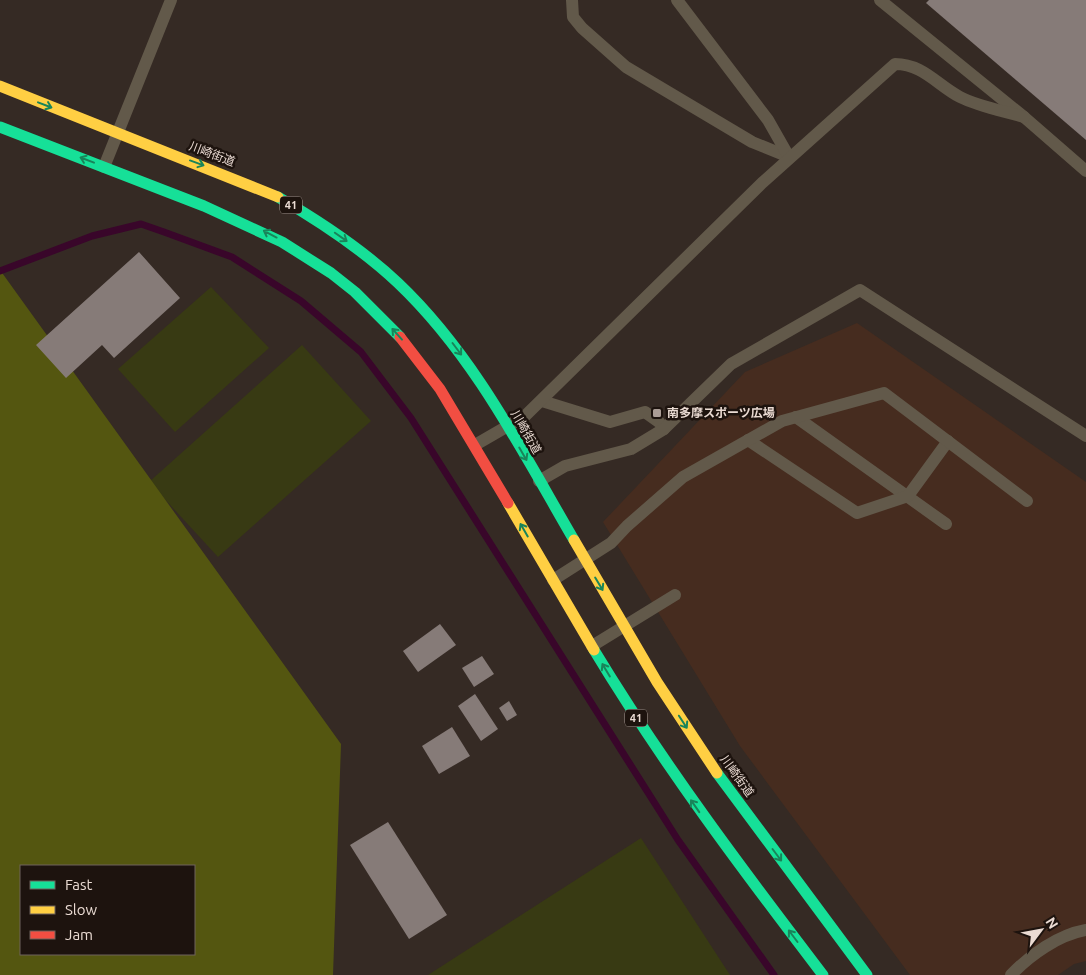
<svg xmlns="http://www.w3.org/2000/svg" width="1086" height="975" font-family="Ubuntu,'Noto Sans JP',sans-serif">
<rect width="100%" height="100%" fill="#352a24"/>
<path fill="#462c1f" d="M857,323L1086,482V961L1074,964L1058,975H910L740,746L603,522L745,372Z"/>
<g fill="#383a13">
<path d="M211,287L269,348L175,432L118,369Z"/>
<path d="M302,345L371,421L218,557L149,482Z"/>
<path d="M641,838L730,975H428Z"/>
</g>
<path fill="#545610" fill-rule="evenodd" d="M0,270L341,744L333,975H0ZM21,866H194V954H21Z"/>
<g fill="none" stroke-linecap="round" stroke-linejoin="round">
<path stroke="#39062a" stroke-width="7" d="M0,271L92,236L141,224L164,232L232,257L301,301L361,352L411,418L678,840L774,975"/>
</g>
<g fill="#867b78">
<path d="M929,0H1086V140L926,3Z"/>
<path d="M139,252L180,298L114,358L102,345L66,378L36,345Z"/>
<path d="M440,624L456,645L418,672L403,651Z"/>
<path d="M482,656L494,674L474,687L462,668Z"/>
<path d="M475,694L498,729L481,741L458,706Z"/>
<path d="M509,701L517,715L507,721L499,708Z"/>
<path d="M452,727L470,756L439,774L422,746Z"/>
<path d="M388,822L447,915L409,939L350,845Z"/>
</g>
<g fill="none" stroke-linecap="round" stroke-linejoin="round">
<g stroke="#62594a" stroke-width="12">
<path d="M572,0L573,17L582,28L626,67L752,142L789,157"/>
<path d="M677,0L768,120L789,157"/>
<path d="M880,0L1024,117L1086,171"/>
<path d="M104,167L171,0"/>
<path d="M542,401L610,422L645,412L659,422L664,429"/>
<path d="M796,417L946,524"/>
<path d="M748,440L857,513L908,496L948,441"/>
<path d="M475,445L525,416L762,183L895,64C923,64 937,85 960,97C980,107 1004,111 1024,117"/>
<path d="M539,481L565,466L631,449L664,429L731,364L860,290L1086,436"/>
<path d="M553,580L611,543L627,526L683,477L782,421L884,393L1027,501"/>
<path d="M592,646L675,595"/>
<path d="M1011,975C1030,955 1058,935 1086,930"/>
</g>
<g stroke="#16e098" stroke-width="11">
<path d="M0,127L204,206L282,242L331,273L355,292L400,337"/>
<path d="M278,197C321,222 362,249 398,283C474,355 522,451 574,540"/>
<path d="M594,650C663,764 742,869 823,975"/>
<path d="M717,773L867,975"/>
</g>
<g stroke="#ffcf43" stroke-width="11">
<path d="M0,86L278,197"/>
<path d="M508,503L594,650"/>
<path d="M574,540L657,682L717,773"/>
</g>
<path stroke="#f24e42" stroke-width="11" d="M400,337L440,389L508,503"/>
</g>
<defs><path id="oneway-shaft" d="M-6 0H5M1.5-3L5.5 0L1.5 3" fill="none" stroke-width="1.6" stroke-linecap="round" stroke-linejoin="round" transform="scale(1.25)"/></defs>
<g stroke="#19845a">
<use href="#oneway-shaft" transform="translate(45 105) rotate(21)"/>
<use href="#oneway-shaft" transform="translate(87 160) rotate(-159)"/>
<use href="#oneway-shaft" transform="translate(197 163) rotate(20)"/>
<use href="#oneway-shaft" transform="translate(270 234) rotate(-152)"/>
<use href="#oneway-shaft" transform="translate(341 237) rotate(35)"/>
<use href="#oneway-shaft" transform="translate(397 334) rotate(-132)"/>
<use href="#oneway-shaft" transform="translate(457 349) rotate(53)"/>
<use href="#oneway-shaft" transform="translate(523 454) rotate(60)"/>
<use href="#oneway-shaft" transform="translate(524 530) rotate(-120)"/>
<use href="#oneway-shaft" transform="translate(599 584) rotate(59)"/>
<use href="#oneway-shaft" transform="translate(606 670) rotate(-121)"/>
<use href="#oneway-shaft" transform="translate(683 722) rotate(57)"/>
<use href="#oneway-shaft" transform="translate(695 806) rotate(-125)"/>
<use href="#oneway-shaft" transform="translate(777 855) rotate(53)"/>
<use href="#oneway-shaft" transform="translate(793 936) rotate(-127)"/>
</g>
<rect fill="#ab9d96" stroke="#1d130e" stroke-width="2" x="652" y="408" width="10" height="10" rx="2.5"/>
<g text-anchor="middle" stroke-width="5" stroke-linejoin="round" paint-order="stroke">
<g fill="#1d130e" stroke="#ac9f98" stroke-width="1">
<rect x="280" y="196.5" width="22" height="17" rx="4"/>
<rect x="625" y="709.5" width="22" height="17" rx="4"/>
</g>
<g font-size="11" font-weight="bold" fill="#eadbd3">
<text x="291" y="209">41</text>
<text x="636" y="722">41</text>
</g>
<g font-size="12" fill="#eadbd3" stroke="#1d130e">
<text transform="translate(212 154) rotate(21)" y="4">川崎街道</text>
<text transform="translate(526 432) rotate(60)" y="4">川崎街道</text>
<text transform="translate(737 776) rotate(54)" y="4">川崎街道</text>
</g>
<g font-size="12" font-weight="bold" fill="#eadbd3" stroke="#1d130e" text-anchor="start">
<text x="667" y="417">南多摩スポーツ広場</text>
</g>
</g>
<rect x="20" y="865" width="175" height="90" fill="#1d130e" stroke="#6f635d"/>
<rect x="30" y="881" width="25" height="8" fill="#16e098" stroke="#6f635d"/>
<text x="65" y="890" font-size="15" fill="#eadbd3">Fast</text>
<rect x="30" y="906" width="25" height="8" fill="#ffcf43" stroke="#6f635d"/>
<text x="65" y="915" font-size="15" fill="#eadbd3">Slow</text>
<rect x="30" y="931" width="25" height="8" fill="#f24e42" stroke="#6f635d"/>
<text x="65" y="940" font-size="15" fill="#eadbd3">Jam</text>
<g transform="translate(1041 930) rotate(58)" stroke="#1d130e" stroke-width="4" paint-order="stroke">
<path d="M0-4L9 19L0 12L-9 19Z" fill="#eadbd3"/>
<text y="-8" font-size="14" font-weight="bold" text-anchor="middle" fill="#eadbd3">N</text>
</g>
</svg>
